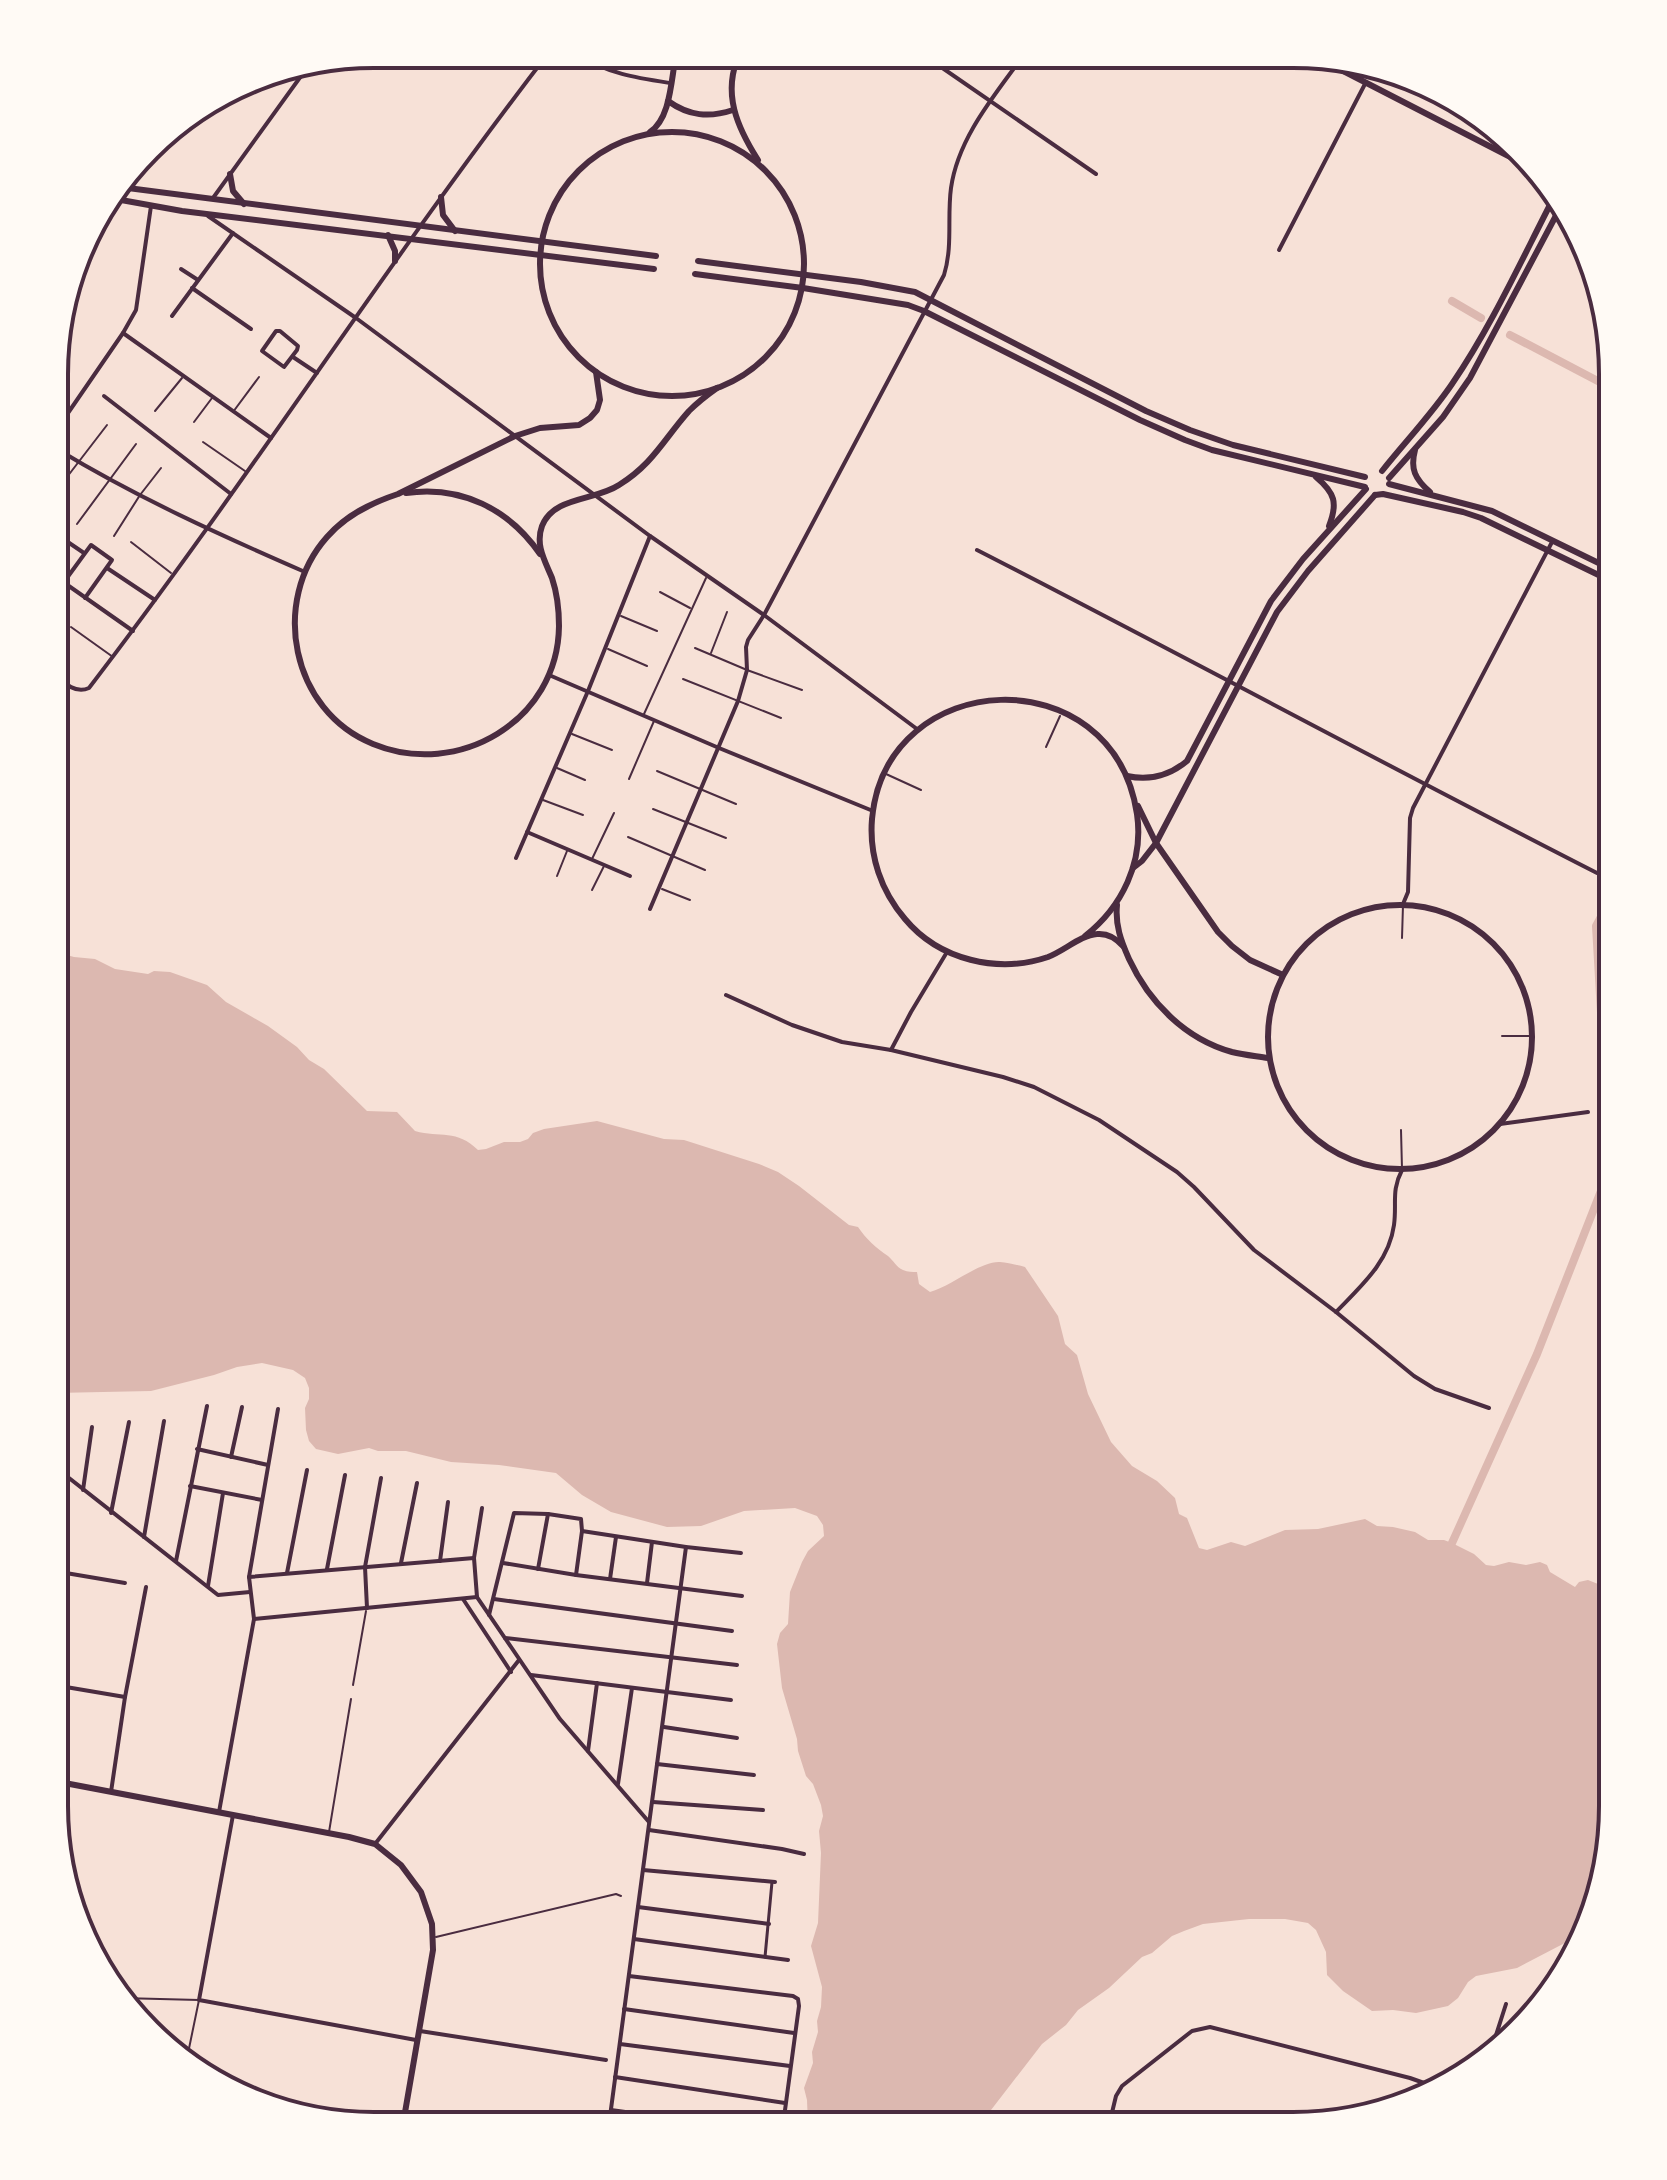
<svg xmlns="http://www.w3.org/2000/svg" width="1667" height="2180" font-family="Montserrat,sans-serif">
<rect width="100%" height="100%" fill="#f7e1d7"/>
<path fill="#dcb8b0" d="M56,952L74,957L95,959L115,969L148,974L154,971L170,972L207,985L226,1002L268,1026L297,1047L309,1060L324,1069L367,1111L397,1112L415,1131C440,1138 457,1129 478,1150L486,1149L504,1142H520L528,1139L533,1133L544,1129L597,1121L664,1139L684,1140L759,1164L778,1172L799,1186L849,1225L858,1227C866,1239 876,1248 888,1256C894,1261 896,1267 903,1270C908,1272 912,1272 917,1272L919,1284L930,1292C952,1286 980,1261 1000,1262C1008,1263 1018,1265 1025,1267L1058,1316L1065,1344L1077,1355L1088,1394L1111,1442L1132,1466L1157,1481L1175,1498L1179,1514L1187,1518L1199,1548L1207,1550L1231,1542L1245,1546L1285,1530L1318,1529L1365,1519L1377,1526L1393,1527L1415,1532L1428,1540H1444L1452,1543L1474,1554L1486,1565L1494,1566L1509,1562L1526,1565L1540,1562L1547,1565L1550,1572L1575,1587L1579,1582L1588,1580L1598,1584L1610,1602H1612V1827L1596,1909L1584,1933L1517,1968L1476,1976L1468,1982L1458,1998L1448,2006L1416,2013L1393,2010L1372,2011L1343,1991L1327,1975L1326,1952L1316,1930L1308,1923L1285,1919H1249L1203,1924L1184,1931L1172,1936L1152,1953L1142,1957L1109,1988L1078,2010L1066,2025L1042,2044L991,2110L972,2125H808L807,2100L804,2088L813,2063L812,2052L818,2032L817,2021L821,2007L822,1987L811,1946L818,1923L821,1853L819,1831L823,1816L821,1805L813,1784L806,1776L798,1751L797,1739L782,1688L777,1644L780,1633L788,1624L790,1592L802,1562L808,1551L824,1536L823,1525L817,1516L795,1508L744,1511L701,1526L667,1527L611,1512L582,1495L556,1473L499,1465L451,1462L406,1451H378L369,1448L338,1454L316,1449L309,1441L306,1430L305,1408L309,1399V1388L305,1378L293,1370L262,1363L237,1367L214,1375L151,1391L55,1393Z"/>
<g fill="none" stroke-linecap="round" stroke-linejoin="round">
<g stroke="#dcb8b0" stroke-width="8">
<path d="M88,239L164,133"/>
<path d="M1452,301L1481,318"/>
<path d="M1510,335L1613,389"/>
<path d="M1452,1543L1537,1354L1610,1168L1596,926L1613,895"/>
</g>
<g stroke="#4a2c40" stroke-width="2">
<path d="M155,411L182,378"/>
<path d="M233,412L259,377"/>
<path d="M194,422L212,398"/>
<path d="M203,442L245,471"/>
<path d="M57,490L107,425"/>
<path d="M77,524L136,444"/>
<path d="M114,536L140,495L161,468"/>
<path d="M131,542L171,573"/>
<path d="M660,592L690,608"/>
<path d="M56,616L61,610"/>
<path d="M621,616L657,631"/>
<path d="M71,627L113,657"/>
<path d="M695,648L747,670L802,690"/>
<path d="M608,649L647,666"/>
<path d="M711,653L727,612"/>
<path d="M683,679L781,718"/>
<path d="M644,714L706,578"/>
<path d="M572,734L612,750"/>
<path d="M1046,747L1060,716"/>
<path d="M557,768L585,780"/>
<path d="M657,771L736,804"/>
<path d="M886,774L921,790"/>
<path d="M629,779L654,721"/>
<path d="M543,800L583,815"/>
<path d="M653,809L726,838"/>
<path d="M628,837L705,870"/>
<path d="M592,859L614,813"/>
<path d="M557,876L567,851"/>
<path d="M662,889L690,900"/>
<path d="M592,890L604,866"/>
<path d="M1402,938L1403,905"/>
<path d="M1502,1036H1533"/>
<path d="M1401,1130L1402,1169"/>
<path d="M353,1685L366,1611"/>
<path d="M329,1832L351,1699"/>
<path d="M436,1937L616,1894L621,1896"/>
<path d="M121,1998L199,2000L186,2063"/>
</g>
<path stroke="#4a2c40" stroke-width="3" d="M765,1957L772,1882"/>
<g stroke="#4a2c40" stroke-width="4">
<path d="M580,55C608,74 637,78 670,83"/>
<path d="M925,56L1096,174"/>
<path d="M213,198L309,65"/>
<path d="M208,216L356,318L650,536L764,615L917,729"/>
<path d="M1279,250L1366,82"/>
<path d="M181,269L198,280"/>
<path d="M192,288L251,329"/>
<path d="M172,316L233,233"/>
<path d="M276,331H280L298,346L297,350L284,367L262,351Z"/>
<path d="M123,333L271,438"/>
<path d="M293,357L317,373"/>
<path d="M104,396L231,494"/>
<path d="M57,429L123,333L136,310L151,206"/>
<path d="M57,449C136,497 220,535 305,572"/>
<path d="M56,534L84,553"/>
<path d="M977,550C1184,656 1389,767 1597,873"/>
<path d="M107,568L155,600"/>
<path d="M56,577L133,631"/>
<path d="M64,582L91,545L112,560L85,598"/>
<path d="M56,675C65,684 76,694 89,688C248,481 388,261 547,55"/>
<path d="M549,675L719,748L873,811"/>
<path d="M527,832L630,876"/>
<path d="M516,858L588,691L650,536"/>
<path d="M1403,904L1408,892L1410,818L1413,808L1552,542"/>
<path d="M650,909L738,701L747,670L746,647L748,640L764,615L944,275C953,246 947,217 951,188C958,138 994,96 1023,56"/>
<path d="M726,995L792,1025L842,1042L891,1050L1003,1077L1034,1087L1099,1120L1177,1172L1194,1187L1254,1250L1336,1312L1414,1376L1435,1389L1489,1408"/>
<path d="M891,1050L911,1012L947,952"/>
<path d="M1500,1124L1588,1112"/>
<path d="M1336,1312C1361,1286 1389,1262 1394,1225C1397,1203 1391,1191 1402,1170"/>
<path d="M197,1449L268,1465"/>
<path d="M55,1453L60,1431"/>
<path d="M231,1457L242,1407"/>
<path d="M55,1467L218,1595L250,1592"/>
<path d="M190,1486L262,1500"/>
<path d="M83,1490L92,1427"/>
<path d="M482,1508L474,1558L477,1597L560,1719L649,1822"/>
<path d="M111,1513L129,1422"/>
<path d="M582,1531L686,1547L741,1553"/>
<path d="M144,1537L164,1421"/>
<path d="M176,1561L207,1406"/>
<path d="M440,1561L448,1502"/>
<path d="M401,1563L417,1483"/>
<path d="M503,1563L576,1575L742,1596"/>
<path d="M327,1569L345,1475"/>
<path d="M538,1569L548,1514"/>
<path d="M54,1571L125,1583"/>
<path d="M287,1573L307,1470"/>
<path d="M249,1577L474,1558"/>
<path d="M610,1579L616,1537"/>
<path d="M647,1583L652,1542"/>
<path d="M208,1586L223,1493"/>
<path d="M463,1599L511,1672"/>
<path d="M494,1599L732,1631"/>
<path d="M367,1608L365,1567L381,1478"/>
<path d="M489,1615L514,1513L548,1514L581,1519L582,1531L576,1575"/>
<path d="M254,1619L477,1597"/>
<path d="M505,1638L737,1665"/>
<path d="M531,1675L731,1700"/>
<path d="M54,1685L125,1697"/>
<path d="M664,1727L737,1738"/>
<path d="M588,1751L597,1683"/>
<path d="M657,1764L754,1775"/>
<path d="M618,1784L632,1688"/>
<path d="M111,1792L125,1697L146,1587"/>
<path d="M653,1802L763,1810"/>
<path d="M219,1812L254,1619L249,1577L278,1409"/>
<path d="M233,1815L199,2000L416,2040"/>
<path d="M649,1830L782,1849L804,1854"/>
<path d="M375,1844L519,1660"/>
<path d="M643,1870L775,1882"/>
<path d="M638,1907L769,1924"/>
<path d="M634,1939L788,1960"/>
<path d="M629,1976L793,1996L798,1999L799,2006L783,2125"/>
<path d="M624,2009L794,2033"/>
<path d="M420,2031L606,2060"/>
<path d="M620,2044L790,2066"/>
<path d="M1489,2057L1506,2004"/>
<path d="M615,2077L785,2103"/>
<path d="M611,2110L711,2124"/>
<path d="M609,2124L686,1547"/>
<path d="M1109,2125L1116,2096L1122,2086L1192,2031L1210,2027L1410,2078L1441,2089"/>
</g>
<g stroke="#4a2c40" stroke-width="6">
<path d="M739,55C722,93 737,127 758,160"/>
<path d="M1316,57L1524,164"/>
<path d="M668,101C689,116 709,118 733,110"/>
<circle cx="672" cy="264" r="132"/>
<path d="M650,132C671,118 671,79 676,55"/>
<path d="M230,174L233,191L244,204"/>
<path d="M120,187L656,256"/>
<path d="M441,197L443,215L455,231"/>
<path d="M110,198L182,211L654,269"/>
<path d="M388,235L395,251V261"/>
<path d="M698,261L861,282L915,292L1146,411L1190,430L1233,445L1365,477"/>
<path d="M695,274L803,288L908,305L924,311L1140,420L1185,440L1212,450L1365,487"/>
<path d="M596,372L600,400L597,410L590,418L579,425L540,428L515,436L398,494C371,503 346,515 327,537C270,601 291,711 373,744C458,779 558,721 559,626C559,610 557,593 552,578C545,561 535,545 542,526C554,496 595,501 619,485C653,464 664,439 689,411C698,402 707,395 717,388"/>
<path d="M1415,450C1410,469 1415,479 1430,492"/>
<path d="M1382,471C1405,442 1431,415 1452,384C1491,327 1521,261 1553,199"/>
<path d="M1316,477C1335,493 1338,503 1329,526"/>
<path d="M1389,478L1443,417L1470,378L1560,208"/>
<path d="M1389,484L1492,511L1613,570"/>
<path d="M406,493C461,485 509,509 540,554"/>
<path d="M1375,495L1383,494L1463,512L1481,518L1613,582"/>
<path d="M1127,776C1150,781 1169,776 1187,761L1271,601L1303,559L1366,489"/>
<path d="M1138,806L1156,843L1218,932L1232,946L1250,960L1283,975"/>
<path d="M1133,868L1142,861L1156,843L1277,612L1308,571L1375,495"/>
<circle cx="1400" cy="1037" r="132"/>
<path d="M1117,905C1115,925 1121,941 1129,959C1149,1002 1185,1039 1232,1052C1244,1055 1256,1056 1268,1058"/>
<path d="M1085,936C1122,907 1144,862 1137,814C1113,656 886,666 872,819C869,856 881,891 905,919C939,960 998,974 1048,957C1064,951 1081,935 1097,934C1108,933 1116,938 1123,946"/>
<path d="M54,1781L349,1837L375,1844L401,1865L421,1892L432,1924L433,1950L403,2124"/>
</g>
</g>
<path d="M0 0H1667V2180H0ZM374 68H1293A306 306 0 0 1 1599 374V1806A306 306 0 0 1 1293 2112H374A306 306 0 0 1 68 1806V374A306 306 0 0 1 374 68Z" fill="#fffaf5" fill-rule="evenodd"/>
<path fill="none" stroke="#4a2c40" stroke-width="4" d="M374 68H1293A306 306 0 0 1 1599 374V1806A306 306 0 0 1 1293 2112H374A306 306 0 0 1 68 1806V374A306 306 0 0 1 374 68Z"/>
</svg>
